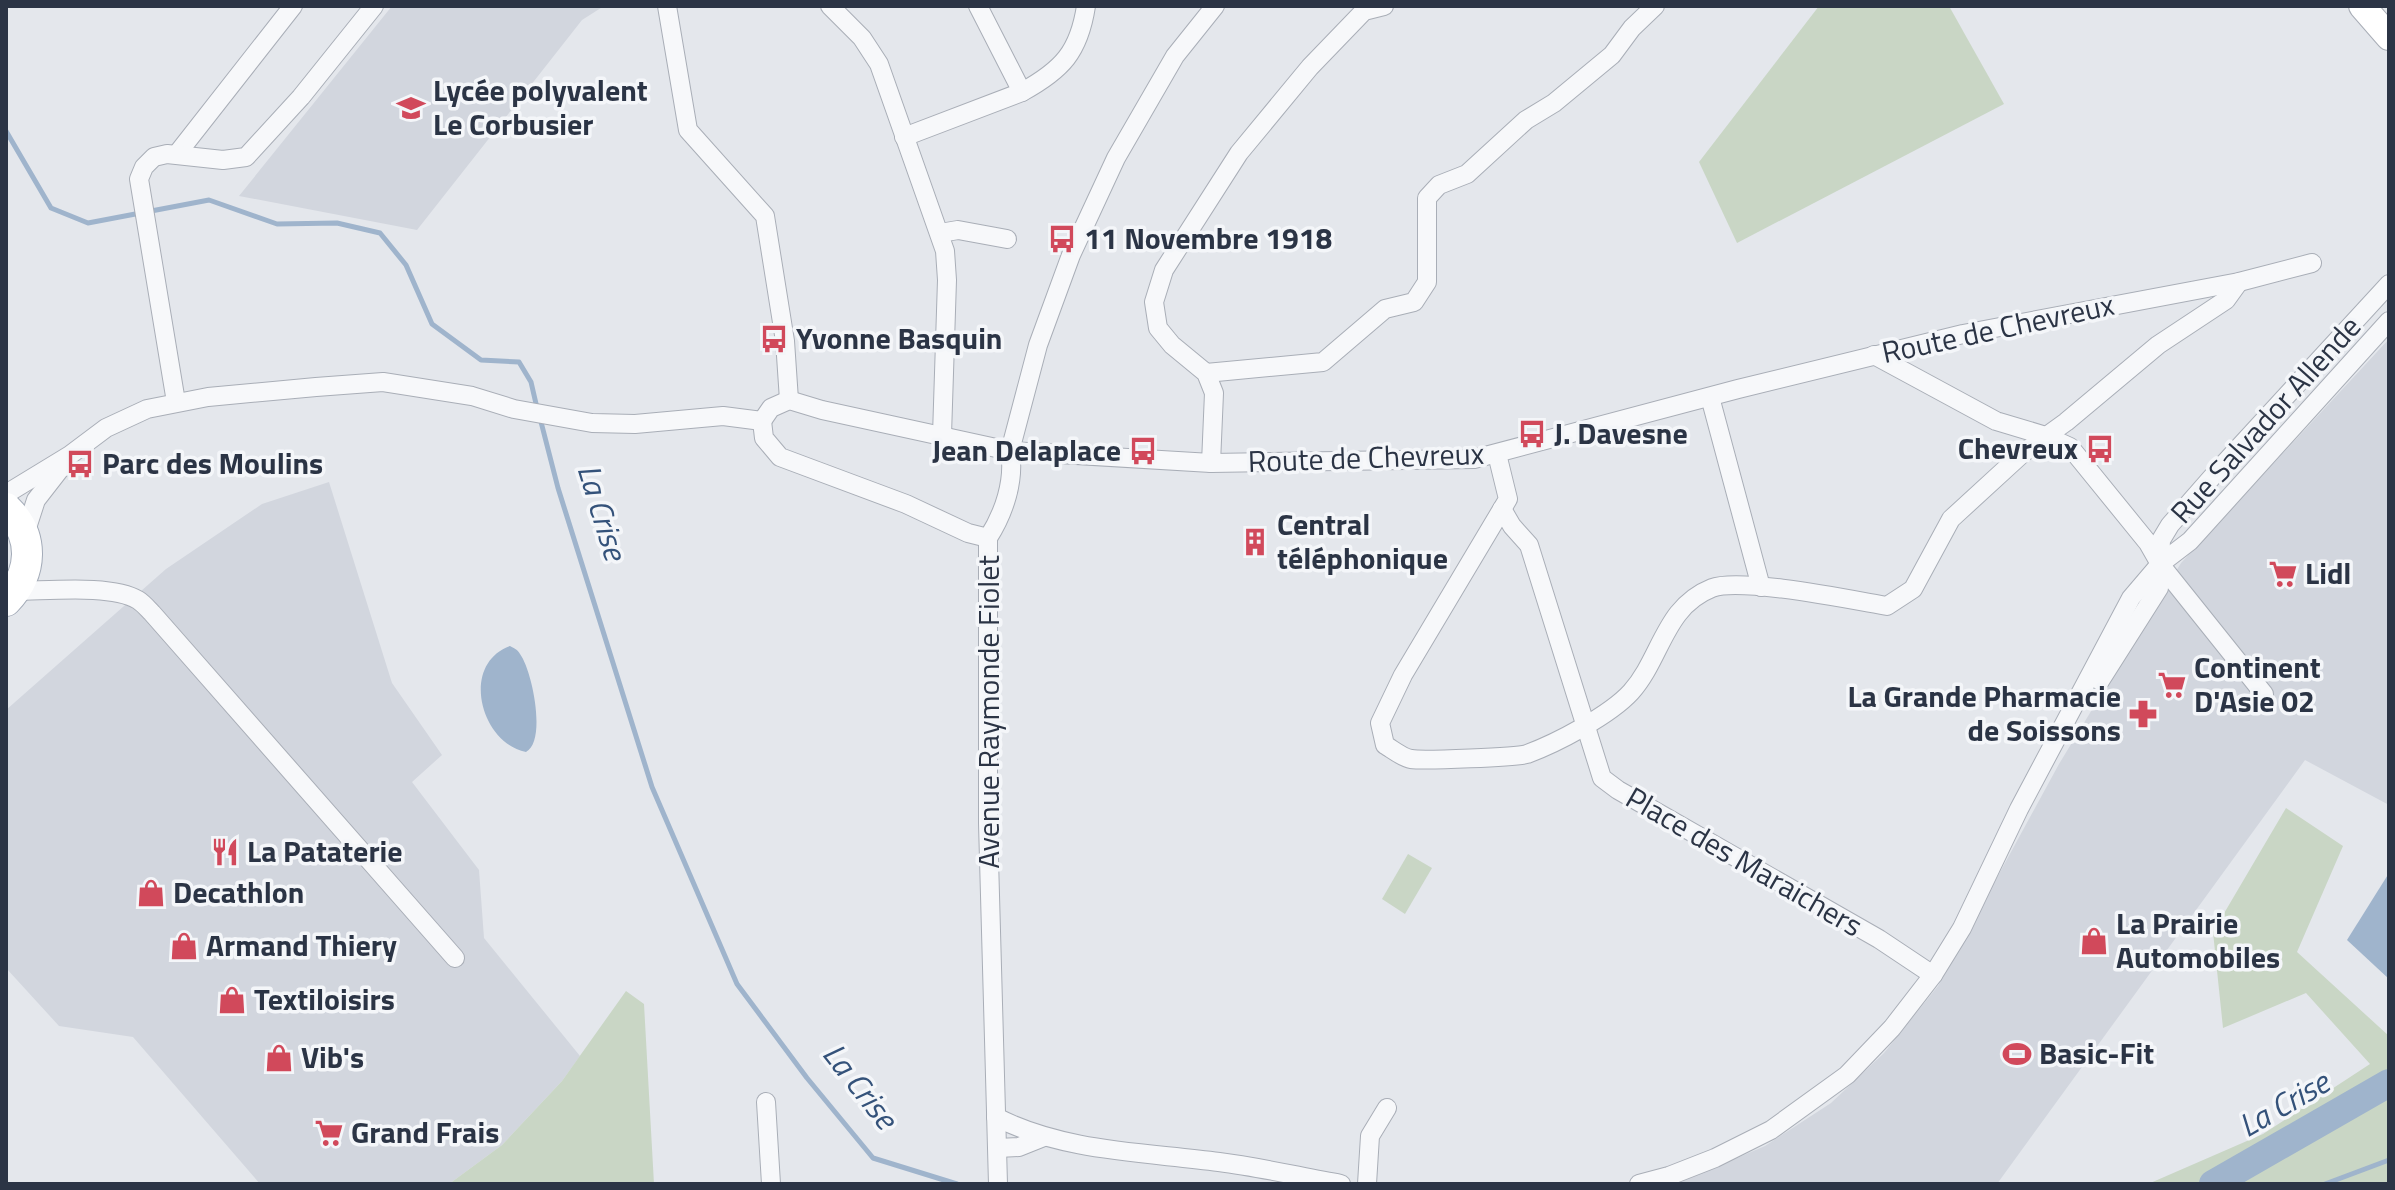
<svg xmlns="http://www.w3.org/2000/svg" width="2395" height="1190" font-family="'Titillium Web',sans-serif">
<rect width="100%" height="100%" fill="#e4e7ec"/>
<g fill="#d2d6de">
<path d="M392,6H604L582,20L417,230L239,196Z"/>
<path d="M2389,339V805L2305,760L1997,1184H1676L1765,1146L1831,1103L1884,1053L1938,986L2059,764L2181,563Z"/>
<path d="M329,482L392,683L442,755L412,782L479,870L484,938L580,1056L562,1081L502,1145L449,1184H260L133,1037L59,1026L6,968V710L166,569L262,504Z"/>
</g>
<g fill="#c9d6c5">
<path d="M1819,6H1949L2004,104L1737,243L1699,162Z"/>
<path d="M2286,808L2343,846L2297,952L2389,1036V1184H2148L2263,1134L2370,1064L2306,993L2223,1028L2213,932Z"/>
<path d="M1408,854L1432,868L1405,914L1382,899Z"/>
<path d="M626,991L644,1004L654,1184H449L502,1145L562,1081Z"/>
</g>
<g fill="#9fb4cc">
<path d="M510,646C515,649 517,649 520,654C532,670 547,741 526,752C480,743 460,664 510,646Z"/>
<path d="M2389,873V979L2347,940Z"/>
</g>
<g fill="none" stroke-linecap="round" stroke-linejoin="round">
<g stroke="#9fb4cc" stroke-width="5">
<path d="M6,131L51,208L88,223L209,200L277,224L337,223L380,233L406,265L432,324L481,360L519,362L531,382L537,408"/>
<path d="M540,418L558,488L652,787L737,984L807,1078L873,1158L957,1184"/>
<path d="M2325,1184L2389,1160"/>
</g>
<path stroke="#9fb4cc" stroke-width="28" d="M2213,1184L2389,1083"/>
<defs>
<g id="street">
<path d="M667,6L688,130L765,216L785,341L789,400"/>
<path d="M830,6L862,38L879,64L945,251L947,280L942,435"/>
<path d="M978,6L1022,92"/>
<path d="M904,137L1022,92C1062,70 1079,52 1086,6"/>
<path d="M177,154L293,6"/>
<path d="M940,233L958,230L1007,239"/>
<path d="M1874,355L1996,421L2046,436L2070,447L2148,543L2160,564L2264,694"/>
<path d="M1206,373L1323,362L1385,309L1414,302L1427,282V198L1439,185L1467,174L1526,120L1554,103L1612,55L1632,28L1655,6"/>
<path d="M1710,397L1761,587"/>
<path d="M176,402L139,179L144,167L154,157L167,154L223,160L246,157L301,97L374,6"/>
<path d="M762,421L771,408L789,400L822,410L1010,451L1211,463L1474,459L1738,389L1963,334L2239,282L2312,263"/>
<path d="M762,421L764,438L780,457L906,504L968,533L988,538"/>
<path d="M1497,454L1508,499L1403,675L1380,723L1385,745C1392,749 1403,758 1411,759C1424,761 1517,757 1527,754C1557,743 1610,715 1631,692C1662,657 1664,607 1712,588C1740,577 1852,600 1887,606L1913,589L1951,519L2023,453L2066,422L2158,345L2226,300L2239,282"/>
<path d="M1211,463L1214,393L1206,373L1172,345L1158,328L1154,302L1164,270L1239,153L1310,67L1364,11L1384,6"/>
<path d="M6,494L70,455L106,428L147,409L208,397L316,387L383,382L472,396L514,409L592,423L635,424L723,416L762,421"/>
<path d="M1502,509L1512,526L1529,545L1602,778L1618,790L1879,939L1933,975"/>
<path d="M25,534L36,500L64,464"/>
<path d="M16,591C47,591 112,584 138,600C143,603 148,609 152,613L455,958"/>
<path d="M2100,681L2159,588L2161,540L2170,525L2220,468L2389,284"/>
<path d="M766,1102L771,1184"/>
<path d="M996,1117C1064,1152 1145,1152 1219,1162C1260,1167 1301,1177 1341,1184"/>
<path d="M998,1148L1019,1147L1044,1137"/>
<path d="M998,1184L988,823V538C1004,513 1015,481 1010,451L1038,345L1071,255L1116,158L1175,56L1215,6"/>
<path d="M1367,1184L1370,1136L1387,1108"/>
<path d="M1639,1184L1669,1176L1715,1158L1771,1130L1847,1075L1892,1028L1933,975L1962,928L2019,809L2131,598L2160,564L2190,541L2389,321"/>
</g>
<path id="secondary" d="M2362,6L2389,37"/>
<path id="primary" d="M6,508C35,536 33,573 6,601"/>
</defs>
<use href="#street" stroke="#a9aeb7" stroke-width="20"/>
<use href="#secondary" stroke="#a9aeb7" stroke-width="28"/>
<use href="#primary" stroke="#a3abb8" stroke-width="32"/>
<use href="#street" stroke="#f7f8fa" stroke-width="18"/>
<use href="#secondary" stroke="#fff" stroke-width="26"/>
<use href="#primary" stroke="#fff" stroke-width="30"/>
</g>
<defs>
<symbol id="school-bare" viewBox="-9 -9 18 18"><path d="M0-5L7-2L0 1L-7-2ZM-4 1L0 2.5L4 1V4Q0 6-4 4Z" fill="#d1495b" stroke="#f4f6f9" stroke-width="2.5" paint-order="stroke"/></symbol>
<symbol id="bus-bare" viewBox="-9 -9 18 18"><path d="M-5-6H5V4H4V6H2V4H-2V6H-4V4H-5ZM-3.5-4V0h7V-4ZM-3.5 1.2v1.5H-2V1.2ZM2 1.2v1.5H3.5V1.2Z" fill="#d1495b" stroke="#f4f6f9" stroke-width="2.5" paint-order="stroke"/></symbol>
<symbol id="building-bare" viewBox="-9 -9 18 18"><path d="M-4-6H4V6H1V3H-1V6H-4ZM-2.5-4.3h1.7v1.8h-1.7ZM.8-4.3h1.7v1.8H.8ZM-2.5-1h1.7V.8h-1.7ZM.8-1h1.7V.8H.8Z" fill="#d1495b" stroke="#f4f6f9" stroke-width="2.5" paint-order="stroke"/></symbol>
<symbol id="supermarket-bare" viewBox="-9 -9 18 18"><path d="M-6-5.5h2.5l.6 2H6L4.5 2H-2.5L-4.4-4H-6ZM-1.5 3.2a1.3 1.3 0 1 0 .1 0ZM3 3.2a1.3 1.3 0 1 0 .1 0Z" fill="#d1495b" stroke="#f4f6f9" stroke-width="2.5" paint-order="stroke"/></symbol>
<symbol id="pharmacy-bare" viewBox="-9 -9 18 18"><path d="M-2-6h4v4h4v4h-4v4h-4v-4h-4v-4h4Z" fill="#d1495b" stroke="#f4f6f9" stroke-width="2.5" paint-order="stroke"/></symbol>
<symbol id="restaurant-bare" viewBox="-9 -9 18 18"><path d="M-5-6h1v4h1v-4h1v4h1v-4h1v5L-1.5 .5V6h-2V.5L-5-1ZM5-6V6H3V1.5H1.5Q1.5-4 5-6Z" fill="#d1495b" stroke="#f4f6f9" stroke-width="2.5" paint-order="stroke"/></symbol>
<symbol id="shop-bare" viewBox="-9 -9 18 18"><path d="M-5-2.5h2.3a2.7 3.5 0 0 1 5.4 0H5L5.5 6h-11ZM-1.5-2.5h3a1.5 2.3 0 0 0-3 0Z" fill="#d1495b" stroke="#f4f6f9" stroke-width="2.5" paint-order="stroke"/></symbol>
<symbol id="stadium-bare" viewBox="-9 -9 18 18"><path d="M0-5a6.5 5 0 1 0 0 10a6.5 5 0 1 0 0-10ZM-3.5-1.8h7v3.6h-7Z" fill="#d1495b" stroke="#f4f6f9" stroke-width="2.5" paint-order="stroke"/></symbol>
</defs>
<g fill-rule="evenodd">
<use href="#school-bare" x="391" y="88" width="40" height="40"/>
<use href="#bus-bare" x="1042" y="219" width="40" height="40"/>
<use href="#bus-bare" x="754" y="319" width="40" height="40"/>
<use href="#bus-bare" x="1512" y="414" width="40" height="40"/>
<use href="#bus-bare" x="2080" y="429" width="40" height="40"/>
<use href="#bus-bare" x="1123" y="431" width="40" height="40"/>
<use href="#bus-bare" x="60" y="444" width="40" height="40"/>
<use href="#building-bare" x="1235" y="522" width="40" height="40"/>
<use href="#supermarket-bare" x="2263" y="554" width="40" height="40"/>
<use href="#supermarket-bare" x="2152" y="665" width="40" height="40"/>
<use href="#pharmacy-bare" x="2123" y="694" width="40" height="40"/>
<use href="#restaurant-bare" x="205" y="832" width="40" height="40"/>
<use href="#shop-bare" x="131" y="873" width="40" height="40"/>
<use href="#shop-bare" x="2074" y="921" width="40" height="40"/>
<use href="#shop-bare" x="164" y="926" width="40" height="40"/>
<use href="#shop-bare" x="212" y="980" width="40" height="40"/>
<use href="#stadium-bare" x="1997" y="1034" width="40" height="40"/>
<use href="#shop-bare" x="259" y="1038" width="40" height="40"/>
<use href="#supermarket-bare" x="309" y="1113" width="40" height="40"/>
</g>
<g text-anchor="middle" stroke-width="7" stroke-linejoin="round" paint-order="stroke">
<g font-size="30" font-weight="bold" fill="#2b3445" stroke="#f4f6f9" text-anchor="start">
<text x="433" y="101">Lycée polyvalent<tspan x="433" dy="34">Le Corbusier</tspan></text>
<text x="1084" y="249">11 Novembre 1918</text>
<text x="796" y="349">Yvonne Basquin</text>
<text x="1554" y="444">J. Davesne</text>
<text x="2078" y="459" text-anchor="end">Chevreux</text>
<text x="1121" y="461" text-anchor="end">Jean Delaplace</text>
<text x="102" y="474">Parc des Moulins</text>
<text x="1277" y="535">Central<tspan x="1277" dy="34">téléphonique</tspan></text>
<text x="2305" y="584">Lidl</text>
<text x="2194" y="678">Continent<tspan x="2194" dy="34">D'Asie 02</tspan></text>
<text x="2121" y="707" text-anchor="end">La Grande Pharmacie<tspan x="2121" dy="34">de Soissons</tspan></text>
<text x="247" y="862">La Pataterie</text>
<text x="173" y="903">Decathlon</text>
<text x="2116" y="934">La Prairie<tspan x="2116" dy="34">Automobiles</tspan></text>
<text x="206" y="956">Armand Thiery</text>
<text x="254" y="1010">Textiloisirs</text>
<text x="2039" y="1064">Basic-Fit</text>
<text x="301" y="1068">Vib's</text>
<text x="351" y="1143">Grand Frais</text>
</g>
<g font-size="30" fill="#2b3445" stroke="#f4f6f9">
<text transform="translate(1998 329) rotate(-12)" y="10">Route de Chevreux</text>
<text transform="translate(2266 420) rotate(-48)" y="10">Rue Salvador Allende</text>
<text transform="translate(1366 458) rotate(-2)" y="10">Route de Chevreux</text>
<text transform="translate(989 712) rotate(-90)" y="10">Avenue Raymonde Fiolet</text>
<text transform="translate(1744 862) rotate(30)" y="10">Place des Maraichers</text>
</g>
<g font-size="32" font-style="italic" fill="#34527a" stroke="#f4f6f9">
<text transform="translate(602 512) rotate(73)" y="11">La Crise</text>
<text transform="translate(860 1086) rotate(52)" y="11">La Crise</text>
<text transform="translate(2284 1104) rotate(-30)" y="11">La Crise</text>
</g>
</g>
<rect width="2395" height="1190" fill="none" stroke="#2b3445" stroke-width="16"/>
</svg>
